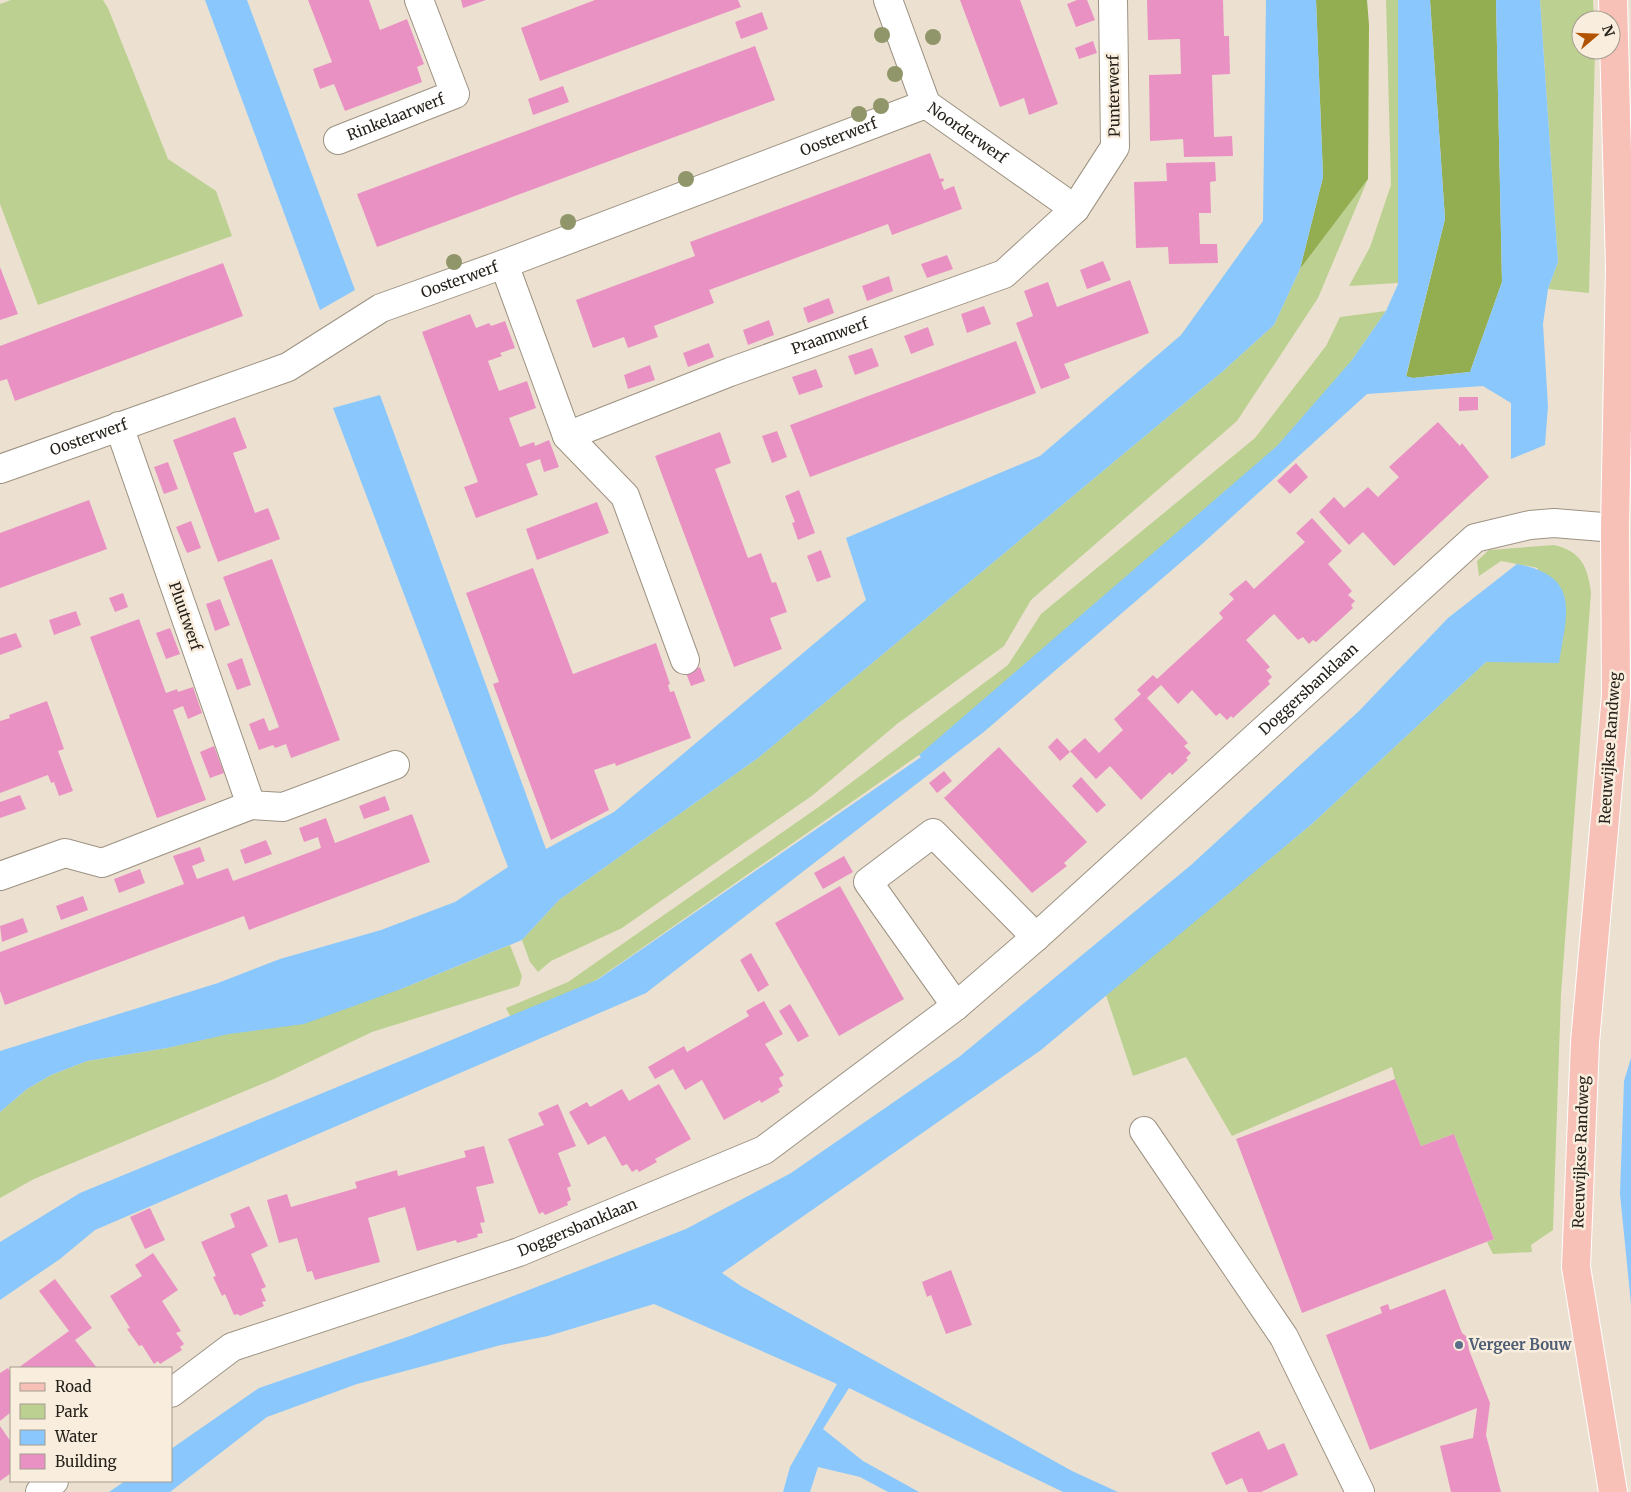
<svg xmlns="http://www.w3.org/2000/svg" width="1631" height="1492" font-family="Merriweather,serif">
<rect width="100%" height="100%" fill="#ece1d0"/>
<g fill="#bcd191">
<path d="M11,0H103L108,8L168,159L216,191L232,236L38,305L0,204V4Z"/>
<path d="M1386,0H1398V283L1349,286L1370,247L1391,185Z"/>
<path d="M1540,0H1593L1594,20H1581V50H1595L1589,293L1548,289L1558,262Z"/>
<path d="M1368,179L1318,298L1237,421L1031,600L1004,646L897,724L813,795L622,928L551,961L538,972L530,962L522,940L559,900L758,758L1222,372L1274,325L1300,269Z"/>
<path d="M1386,311L1352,360L1353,404L919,755L549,1013L513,1022L506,1008L568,982L820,806L1008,665L1041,614L1255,438L1326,346L1340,317Z"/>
<path d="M1554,545C1581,551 1588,567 1591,593L1561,994L1553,1230L1531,1245L1532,1252L1493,1254L1487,1242L1494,1239L1454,1134L1421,1146L1395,1079L1392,1067L1232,1136L1186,1057L1133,1076L1106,995L1313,823L1486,662L1498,660L1538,568L1501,561L1479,576L1477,561L1489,550Z"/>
<path d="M510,945L522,976L519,986L372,1032L274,1079L34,1179L0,1198V1112L27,1089L51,1075L87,1061L167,1048L401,989Z"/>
</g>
<g fill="#93ae50">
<path d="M1316,0H1367L1369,25L1368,179L1300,269L1323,177Z"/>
<path d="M1430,0H1496L1502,282L1470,372L1413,378L1406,377L1445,219Z"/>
</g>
<g fill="#89c7fd">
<path d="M205,0H247L355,290L320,310Z"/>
<path d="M1266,0H1316L1323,177L1300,269L1274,325L1222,372L758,758L559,900L522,940L401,989L304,1024L229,1034L167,1048L87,1061L51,1075L27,1089L0,1112V1051L218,983L280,959L381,930L455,902L508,867L333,408L380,395L546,849L614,812L866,600L846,538L1040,456L1181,335L1263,221Z"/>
<path d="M1398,0H1430L1445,219L1406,376L1413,378L1470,372L1502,282L1496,0H1540L1558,262L1548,289L1543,324L1548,406L1545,445L1511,459V403L1483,386L1367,394L1201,545L985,731L646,993L95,1230L60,1259L0,1300V1242L80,1193L597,980L921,757L919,755L1277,446L1352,360L1386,311L1398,284Z"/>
<path d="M1517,564C1581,576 1567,612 1559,663L1486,662L1313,823L1041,1050L722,1273L741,1286L1072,1471L1118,1492H1063L849,1388L823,1429L863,1461L919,1492H888L860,1477L818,1467L810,1492H783L790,1467L837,1384L654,1304L548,1336L501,1345L357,1384L267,1417L170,1492H109L125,1481H171V1449L259,1388L410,1336L686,1229L791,1173L959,1057L1191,865L1359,711L1448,618Z"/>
<path d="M1631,1058V1304L1620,1194L1624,1081Z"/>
</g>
<g fill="#ea91c4">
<path d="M308,0H369L380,30L407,19L424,64L417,67L422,82L345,111L334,84L320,89L313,69L332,62Z"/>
<path d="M461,0H486L463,8Z"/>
<path d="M595,0H738L741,7L540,81L521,28Z"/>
<path d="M960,0H1020L1058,104L1029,115L1024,98L1000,107Z"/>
<path d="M1077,0H1087L1095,20L1076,27L1067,4Z"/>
<path d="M1147,0H1223L1224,36H1229L1230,74L1212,75L1214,137L1232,136L1233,156L1184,157L1183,139L1150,141L1149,75L1181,74L1180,39L1148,40Z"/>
<path d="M762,12L768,29L741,39L735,22Z"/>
<path d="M1093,41L1097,53L1079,59L1075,48Z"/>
<path d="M755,46L775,100L377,247L357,194Z"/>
<path d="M563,86L569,102L533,115L528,99Z"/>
<path d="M930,153L940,179L943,178L944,181L941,182L944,190L954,186L962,209L892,235L888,224L709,290L714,303L654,326L658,337L628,348L624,337L593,348L576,300L695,256L690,242Z"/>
<path d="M1215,162L1216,181L1210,182L1211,213H1199L1200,244H1217L1218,263L1169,264L1168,247L1136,248L1134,182L1167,181L1166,163Z"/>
<path d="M947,255L953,269L927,278L921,264Z"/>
<path d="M1103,261L1111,280L1087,289L1080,270Z"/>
<path d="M223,263L243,316L15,401L7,379L0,381V346Z"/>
<path d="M0,267L18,314L0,320Z"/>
<path d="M889,276L893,291L867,301L862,286Z"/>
<path d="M1130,280L1149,333L1064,364L1070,378L1041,389L1016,323L1033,316L1024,291L1048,282L1057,307Z"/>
<path d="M829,298L834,313L808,323L803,308Z"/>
<path d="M984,306L991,324L967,333L961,314Z"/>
<path d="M470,314L476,328L489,323L491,326L505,321L515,348L500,353L502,356L488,361L499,391L527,381L536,408L509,418L520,447L534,442L535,446L549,440L559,467L544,472L540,459L526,464L538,495L476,518L464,487L478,482L422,332Z"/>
<path d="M769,320L774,335L748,345L743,330Z"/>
<path d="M928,327L934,345L911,354L904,336Z"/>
<path d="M1016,341L1036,393L810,477L790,425Z"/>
<path d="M709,343L714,357L688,367L683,353Z"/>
<path d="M872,348L879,366L855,375L848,356Z"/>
<path d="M650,365L655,380L628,389L624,375Z"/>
<path d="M816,369L823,387L799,395L792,377Z"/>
<path d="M1459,397H1478V410L1459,411Z"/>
<path d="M235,417L247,448L233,453L255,513L268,508L280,539L218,562L173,440Z"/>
<path d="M1438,422L1460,446L1462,443L1489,477L1394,566L1363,532L1349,545L1319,512L1334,497L1344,508L1368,487L1378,497L1399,477L1389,467Z"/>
<path d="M777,431L787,457L772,463L762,436Z"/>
<path d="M720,432L731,463L715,469L726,499L748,558L761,553L772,583L776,582L787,612L770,618L782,649L734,667L655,456Z"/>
<path d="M168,462L178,489L164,494L154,467Z"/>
<path d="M1296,463L1308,477L1290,494L1277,481Z"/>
<path d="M799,490L815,533L798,540L792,523L795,522L785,496Z"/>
<path d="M89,500L107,549L0,588V533Z"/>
<path d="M597,502L609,533L537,560L526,529Z"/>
<path d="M1312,518L1342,551L1328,564L1352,591L1348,595L1355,601L1351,605L1353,608L1316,642L1313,640L1309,644L1303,637L1298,640L1274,614L1246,640L1270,667L1266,670L1272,677L1268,681L1270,684L1233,718L1231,716L1227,720L1220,713L1216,716L1192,690L1178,704L1161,685L1147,698L1188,743L1184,746L1191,753L1186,758L1188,760L1172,775L1170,772L1141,800L1110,766L1096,779L1070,751L1085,738L1099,753L1123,730L1114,719L1141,694L1137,690L1153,675L1157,679L1223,618L1219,613L1234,599L1229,594L1246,580L1254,589L1305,542L1296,533Z"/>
<path d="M191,521L201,548L187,553L176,527Z"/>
<path d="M821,550L831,577L817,582L807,556Z"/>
<path d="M272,559L340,740L291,758L286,744L275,748L273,745L259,750L249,724L264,718L269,731L279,727L223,577Z"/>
<path d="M533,568L573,674L656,643L670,684L668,685L670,692L674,691L691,738L616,766L615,763L594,770L609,810L551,840L493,684L499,682L466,593Z"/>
<path d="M123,593L128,607L115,612L109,598Z"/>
<path d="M220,599L230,625L215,631L206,604Z"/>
<path d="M76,611L81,625L54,635L49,620Z"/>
<path d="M139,619L166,693L177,689L178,692L193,687L202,713L188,719L183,706L173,710L206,800L157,818L90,637Z"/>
<path d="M170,628L180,654L166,659L156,633Z"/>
<path d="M16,633L22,647L0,655V638Z"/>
<path d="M242,658L251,685L237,690L227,664Z"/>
<path d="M700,667L705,681L691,686L686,673Z"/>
<path d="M47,701L64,749L58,751L73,791L59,796L54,782L51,783L48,775L0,793V721L10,718L9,715Z"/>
<path d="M1057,738L1070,752L1060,761L1048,747Z"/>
<path d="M214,746L224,773L210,778L200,752Z"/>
<path d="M999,747L1087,842L1064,863L1067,866L1032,893L944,798Z"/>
<path d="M944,771L952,781L937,793L929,783Z"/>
<path d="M1081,777L1106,805L1097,813L1072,786Z"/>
<path d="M20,795L26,809L0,818V802Z"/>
<path d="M385,796L390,810L364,819L359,806Z"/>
<path d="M412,814L430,862L249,930L244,916L5,1005L0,991V952L184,884L173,856L200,847L205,861L192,866L197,879L228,868L233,881L321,848L318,837L304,842L299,828L326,818L335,843Z"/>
<path d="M266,840L272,854L245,864L240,850Z"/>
<path d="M844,856L853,872L823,889L814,873Z"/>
<path d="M140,869L145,883L119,893L114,879Z"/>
<path d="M840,886L904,999L839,1036L775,923Z"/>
<path d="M83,896L88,910L61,920L56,906Z"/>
<path d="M23,918L28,932L2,942L0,926Z"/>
<path d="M751,953L769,985L758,992L740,960Z"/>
<path d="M764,1001L783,1034L765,1044L784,1075L779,1078L783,1086L778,1089L780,1092L761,1103L760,1100L724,1120L702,1080L685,1090L673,1069L655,1079L648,1067L684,1046L687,1052L749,1016L746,1011Z"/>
<path d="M790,1004L809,1036L798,1042L779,1011Z"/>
<path d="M1395,1079L1421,1146L1454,1134L1494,1239L1302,1313L1236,1139Z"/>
<path d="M659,1084L691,1139L655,1159L657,1162L639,1172L637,1169L632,1172L627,1164L622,1166L605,1136L588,1145L569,1112L587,1102L590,1107L622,1089L629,1101Z"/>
<path d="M558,1104L576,1146L558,1153L571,1186L567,1188L571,1200L567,1202L568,1205L545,1215L543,1212L539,1214L508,1139L544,1125L538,1113Z"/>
<path d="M484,1146L494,1183L476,1187L485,1222L480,1223L483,1233L477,1234L478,1237L457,1243L456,1240L417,1251L405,1207L368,1218L380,1262L315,1280L312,1271L307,1272L297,1238L279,1243L267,1200L287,1194L291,1207L357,1188L355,1182L397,1170L398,1176L466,1157L464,1151Z"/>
<path d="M249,1206L268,1246L251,1254L266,1287L261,1289L266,1301L262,1302L264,1306L240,1316L238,1314L234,1315L225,1294L222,1296L213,1277L216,1276L201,1242L235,1227L230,1214Z"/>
<path d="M150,1208L165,1240L145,1249L130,1217Z"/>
<path d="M153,1253L178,1290L162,1301L181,1331L176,1333L184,1344L180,1347L182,1350L160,1364L158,1361L154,1364L142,1345L139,1346L127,1329L130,1328L110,1296L142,1276L135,1265Z"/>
<path d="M951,1270L972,1325L946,1334L931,1295L927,1297L922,1282Z"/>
<path d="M55,1279L92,1328L75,1340L97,1368H18L69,1331L39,1291Z"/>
<path d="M1445,1289L1462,1333L1467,1337L1469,1350L1490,1403L1486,1435L1501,1492H1451L1440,1446L1473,1438L1477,1408L1370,1450L1326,1335L1382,1313L1380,1307L1388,1304L1390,1310Z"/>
<path d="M8,1368L11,1373V1412L0,1421V1373Z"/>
<path d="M0,1426L11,1442V1473L0,1481Z"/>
<path d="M1259,1431L1268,1450L1284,1443L1298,1475L1261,1492H1248L1242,1478L1226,1485L1211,1453Z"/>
</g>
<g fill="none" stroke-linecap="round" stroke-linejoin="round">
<defs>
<g id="minor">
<path id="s1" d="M888,0L926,104L1075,209"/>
<path id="s2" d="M338,140L455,94L419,0"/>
<path d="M504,264L567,436L625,496L685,660"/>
<path id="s3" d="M567,436L730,372L1004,274L1075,209L1115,147L1113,0"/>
<path id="s4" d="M0,469L288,367L381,308L504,264L926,104"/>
<path d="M251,805L283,807L395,765"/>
<path d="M0,876L65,853L102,863L251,805L119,426"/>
<path d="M956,1006L868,882L933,833L1036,937"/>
<path d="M1144,1131L1284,1337L1360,1492"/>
<path id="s5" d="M171,1393L232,1347L519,1252L764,1150L956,1006L1036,937L1475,538L1530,525L1554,523L1615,528"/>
<path d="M40,1492L54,1481"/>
</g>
<path id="major" d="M1613,0L1620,268L1615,528L1616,695L1585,1042L1576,1267L1613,1492"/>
</defs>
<use href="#minor" stroke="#9d9282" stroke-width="30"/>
<use href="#major" stroke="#fff" stroke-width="30"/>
<use href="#minor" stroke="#fff" stroke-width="28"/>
<use href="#major" stroke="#f8c1b8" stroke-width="28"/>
</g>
<g fill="#91966a">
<circle cx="882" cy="35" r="8"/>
<circle cx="933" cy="37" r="8"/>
<circle cx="895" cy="74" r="8"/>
<circle cx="881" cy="106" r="8"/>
<circle cx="859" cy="114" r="8"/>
<circle cx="686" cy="179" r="8"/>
<circle cx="568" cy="222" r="8"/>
<circle cx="454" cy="262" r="8"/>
</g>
<circle fill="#5c6f8a" stroke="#f9eedd" stroke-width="2" cx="1459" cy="1345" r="5"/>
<g text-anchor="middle" stroke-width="5" stroke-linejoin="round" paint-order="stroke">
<g font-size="15" fill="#26221b" stroke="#f9eedd">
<text transform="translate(1114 96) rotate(-91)" y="5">Punterwerf</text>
<text dy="5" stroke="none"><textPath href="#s2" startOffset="62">Rinkelaarwerf</textPath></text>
<text dy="5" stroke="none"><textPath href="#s1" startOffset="161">Noorderwerf</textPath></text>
<text dy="5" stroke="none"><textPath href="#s4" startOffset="904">Oosterwerf</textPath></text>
<text dy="5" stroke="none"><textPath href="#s4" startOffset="499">Oosterwerf</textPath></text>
<text dy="5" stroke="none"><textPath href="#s3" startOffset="281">Praamwerf</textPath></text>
<text dy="5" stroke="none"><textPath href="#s4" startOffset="94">Oosterwerf</textPath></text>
<text transform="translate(185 616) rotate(71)" y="5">Pluutwerf</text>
<text dy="5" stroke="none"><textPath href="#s5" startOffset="1358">Doggersbanklaan</textPath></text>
<text transform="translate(1610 748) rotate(-86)" y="5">Reeuwijkse Randweg</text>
<text transform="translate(1581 1152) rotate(-88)" y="5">Reeuwijkse Randweg</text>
<text dy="5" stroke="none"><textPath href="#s5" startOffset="442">Doggersbanklaan</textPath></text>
</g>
<g font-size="15" font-weight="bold" fill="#4e5e75" stroke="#f9eedd" text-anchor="start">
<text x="1469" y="1350">Vergeer Bouw</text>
</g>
</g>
<rect x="10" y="1367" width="162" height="115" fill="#f9eedd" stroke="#a59c8f"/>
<rect x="20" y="1383" width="25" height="8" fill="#f8c1b8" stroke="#a59c8f"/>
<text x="55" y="1392" font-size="15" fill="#26221b">Road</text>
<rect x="20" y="1404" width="25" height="15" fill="#bcd191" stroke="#a59c8f"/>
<text x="55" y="1417" font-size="15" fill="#26221b">Park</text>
<rect x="20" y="1430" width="25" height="15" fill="#89c7fd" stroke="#a59c8f"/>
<text x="55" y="1442" font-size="15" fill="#26221b">Water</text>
<rect x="20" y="1454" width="25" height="15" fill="#ea91c4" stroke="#a59c8f"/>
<text x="55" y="1467" font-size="15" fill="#26221b">Building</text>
<g transform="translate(1596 35) rotate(71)"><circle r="24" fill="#f9eedd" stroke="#a59c8f"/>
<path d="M0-4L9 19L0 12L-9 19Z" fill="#b15301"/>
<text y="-8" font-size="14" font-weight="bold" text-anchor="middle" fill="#26221b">N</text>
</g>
</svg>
